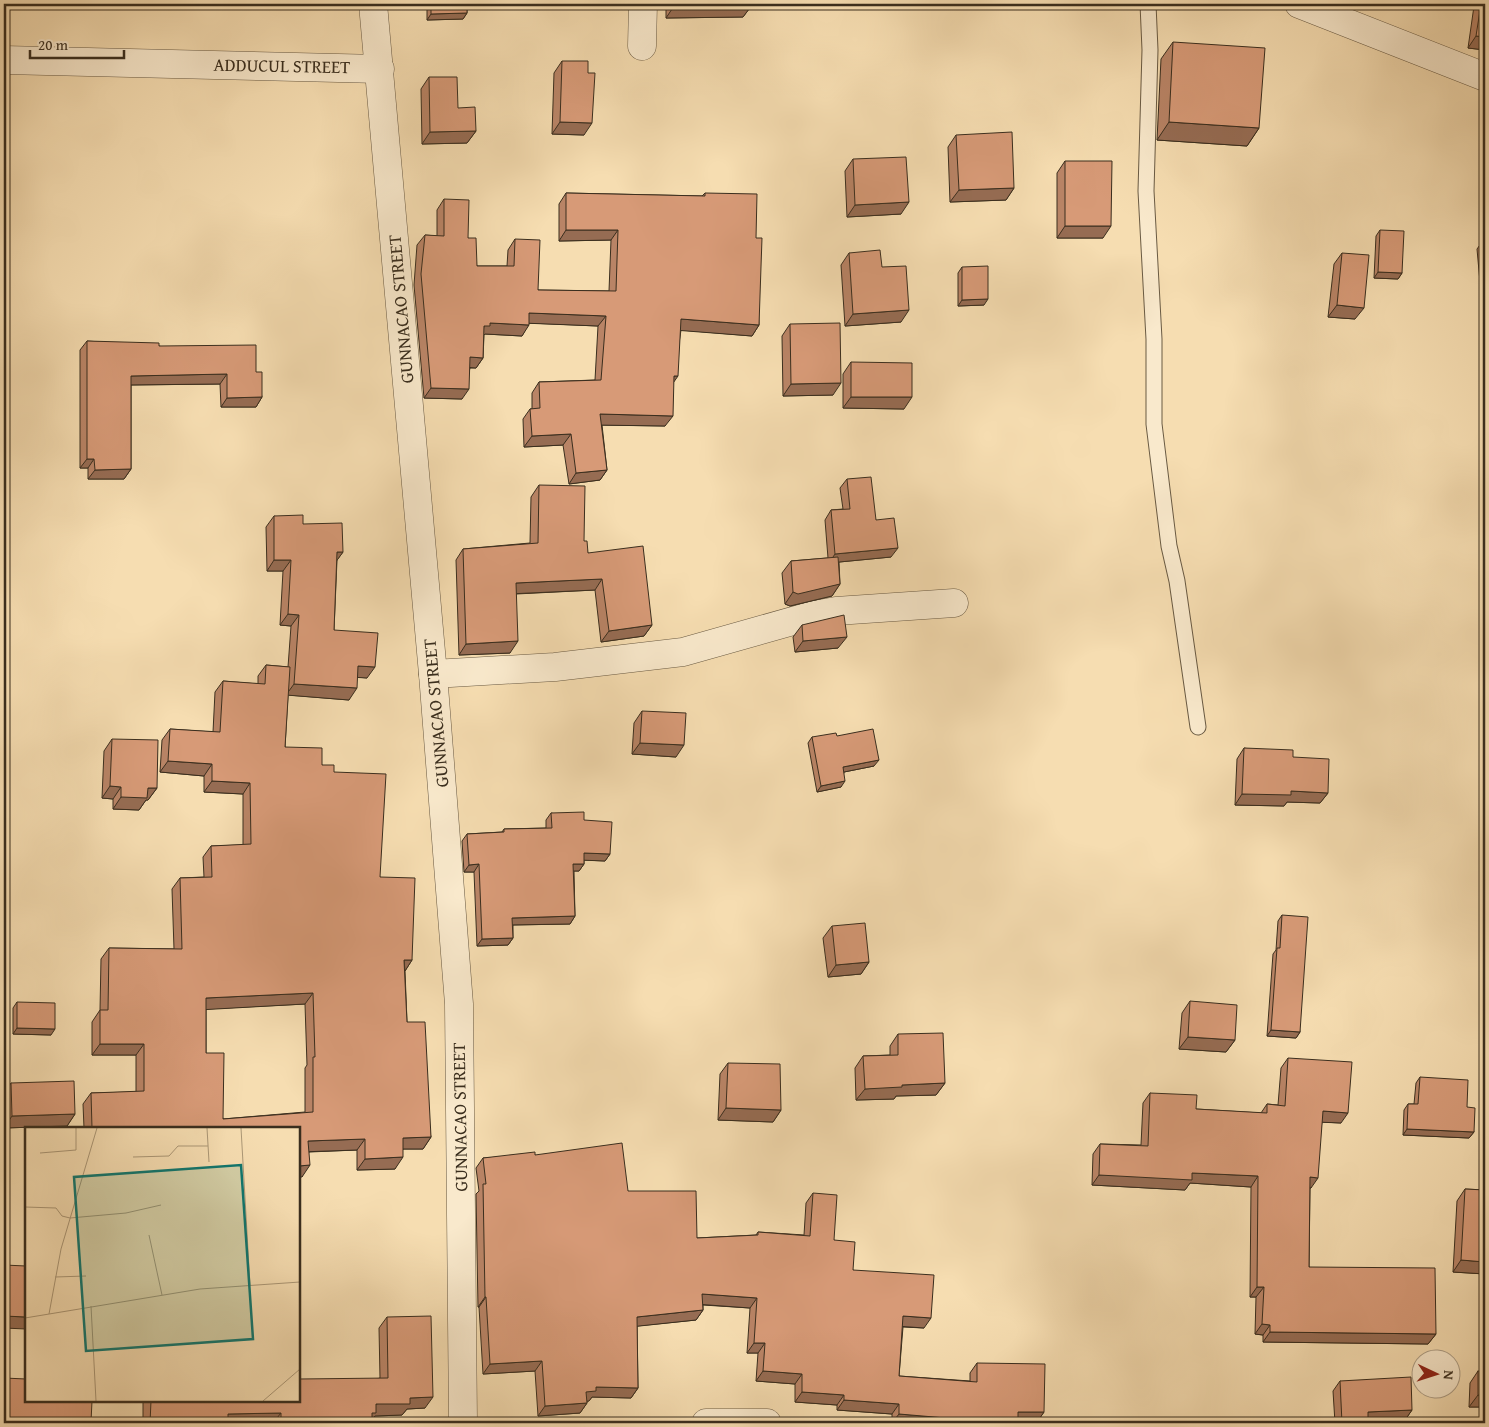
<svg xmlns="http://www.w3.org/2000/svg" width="1489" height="1427" font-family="'Gentium Book Plus',serif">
<rect width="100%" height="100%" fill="#f6ddb1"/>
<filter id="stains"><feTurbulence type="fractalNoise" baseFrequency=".004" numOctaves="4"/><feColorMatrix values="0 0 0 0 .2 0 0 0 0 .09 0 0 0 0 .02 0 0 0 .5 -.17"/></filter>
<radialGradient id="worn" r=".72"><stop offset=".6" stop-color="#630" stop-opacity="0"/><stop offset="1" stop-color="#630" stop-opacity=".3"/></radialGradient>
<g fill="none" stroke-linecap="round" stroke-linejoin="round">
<defs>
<path id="service" d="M1148,4L1150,50L1146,191L1154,339V424L1169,546L1177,581L1198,727"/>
<g id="minor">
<path d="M1299,4L1485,77"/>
<path d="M642,46L643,4"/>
<path d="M4,60L380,69"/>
<path d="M433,674L555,667L683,652L814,615L836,611L954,603"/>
<path d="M706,1423H767"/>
</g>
<path id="tertiary" d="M373,4L433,674L459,1004L463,1423"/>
</defs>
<use href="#service" stroke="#695a43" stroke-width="17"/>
<use href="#minor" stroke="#695a43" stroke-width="29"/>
<use href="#tertiary" stroke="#695a43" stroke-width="29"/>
<use href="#service" stroke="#f9e9cc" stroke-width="15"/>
<use href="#minor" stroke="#f9e9cc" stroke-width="28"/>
<use href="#tertiary" stroke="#f9e9cc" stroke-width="28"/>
</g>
<g fill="#b98466" stroke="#3a2e1e" fill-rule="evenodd">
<path d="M427,4H467V13L463,19L427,20Z"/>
<path d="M666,4H752V5L743,17L666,18Z"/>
<path d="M1475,4H1485V50L1468,48L1474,6Z"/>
<path d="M1173,42L1259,128L1247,146L1157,140L1161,59Z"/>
<path d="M562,61L584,135L552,134L554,73Z"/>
<path d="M429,77L476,131L467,143L422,144L421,89Z"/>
<path d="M956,135L1014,188L1006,200L950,202L948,147Z"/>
<path d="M853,159L901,214L847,217L845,171Z"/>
<path d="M1065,161L1103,238H1057V173Z"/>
<path d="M566,193L702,196L705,193L756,238L759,325L752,336L681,330L673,383L665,426L602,425L607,470L600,480L569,484L563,445L524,447L523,419L530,409H532V393L539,382L595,380L598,326L529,323L522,336L485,334L484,335L483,358L476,368H470L462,399L424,398L414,285L417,245L425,235L437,236V210L444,199L468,238L477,266H507L508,250L515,239L538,290L609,291L611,240L559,241V204Z"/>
<path d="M1380,230L1402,273L1398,279L1374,278L1376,236Z"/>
<path d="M1485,238V315H1483L1477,249Z"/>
<path d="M849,253L882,267L901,322L845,326L841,265Z"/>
<path d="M1342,253L1355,319L1328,317L1334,264Z"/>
<path d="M962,267L984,305L958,306V273Z"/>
<path d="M790,324L833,395L783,396L782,336Z"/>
<path d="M87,341L159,346L256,372L262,397L256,407H221L220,384L131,385V469L124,479H88V468H80V350Z"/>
<path d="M851,362L904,409L843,408V374Z"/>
<path d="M847,479L876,520L891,557L839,562L840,584L832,596L790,606L785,604L782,573L791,561L828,558L825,520L831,510L843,509L840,488Z"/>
<path d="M539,485L584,541L588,553L652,625L644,636L601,642L595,590L516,594L510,653L459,655L456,560L463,549L530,543L531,497Z"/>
<path d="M274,516L303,524L343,552L337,560L334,630L367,678L357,677L349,700L288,695L285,747L322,765L334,772L380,877L412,960L405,971L407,1022L431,1137L423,1149H403L395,1169L357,1170V1150L309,1152L302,1177L299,1128H84L83,1104L91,1093L136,1092V1055H92V1022L100,1010L101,959L109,948L174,949L172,889L180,878L204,877L203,857L211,846L243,845V794L204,792V776L160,772L162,740L170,729L213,732L215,692L223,681L258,684V676L266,665L288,667L291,626L280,625L283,571H267L266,527ZM305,1004L307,1065L305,1068V1112L223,1119L206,1053V1009Z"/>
<path d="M802,625L838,648L795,652L793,637Z"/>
<path d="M642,711L676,757L632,754L634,723Z"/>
<path d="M812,737L874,766L844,772L841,787L817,792L808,743Z"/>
<path d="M112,739L157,788L148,800H146L139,810L113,809V799L102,798L104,751Z"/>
<path d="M1244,748L1293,757L1328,793L1320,803L1287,802L1284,806L1235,805L1237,759Z"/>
<path d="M551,813L584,820L610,854L605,861L584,860V864L579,871H574L575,916L570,924L513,925V938L508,945L477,946L474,872H464L462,841L467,834L502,832L504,829L546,828V820Z"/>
<path d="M1282,915L1300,1032L1296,1038L1267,1036L1273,954L1276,950L1278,921Z"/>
<path d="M832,926L869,962L861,974L828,977L823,938Z"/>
<path d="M1190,1001L1235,1040L1226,1052L1179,1049L1182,1013Z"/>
<path d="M17,1002L51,1035L13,1034V1008Z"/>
<path d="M898,1034L945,1083L936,1095L896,1096L894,1099L856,1100L855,1068L863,1056L890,1055V1046Z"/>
<path d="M1288,1058L1341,1123L1322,1122L1311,1188H1310L1309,1267L1436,1334L1428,1344L1263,1342V1335L1255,1334L1256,1297H1250L1251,1187L1190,1183L1185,1190L1092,1185L1093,1154L1100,1144L1141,1145L1143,1103L1150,1093L1196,1109L1261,1113L1267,1104L1278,1105L1281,1068Z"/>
<path d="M728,1063L781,1110L773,1122L718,1120L720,1074Z"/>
<path d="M1420,1077L1467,1107L1474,1132L1469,1138L1403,1135L1404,1110L1408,1104H1414L1416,1083Z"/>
<path d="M11,1083L75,1114L67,1126L4,1128V1093Z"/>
<path d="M535,1155L628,1191L697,1238L756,1235L758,1232L804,1235L806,1203L813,1193L834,1240L853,1270L924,1328L903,1327L899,1376L970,1381V1373L977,1363L1044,1412L1037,1422H1018V1423H892V1414L837,1410V1405L795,1402V1384L756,1381L758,1353H747L750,1308L703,1305V1310L696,1320L637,1326L638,1388L631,1398L592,1397L589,1401H587V1403L580,1413L538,1416L535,1371L483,1374L479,1307H478L476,1194L479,1191L476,1168L483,1158Z"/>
<path d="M1465,1189L1485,1190V1274L1453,1272L1457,1201Z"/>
<path d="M387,1317L425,1408L407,1409L402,1415L375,1416L372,1419V1423H143V1401H299L380,1378L379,1328Z"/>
<path d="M1478,1371L1485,1407H1469L1470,1383Z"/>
<path d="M1340,1381L1412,1410L1405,1420L1368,1422V1423H1335L1333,1391Z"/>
</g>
<g fill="#966c53" stroke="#3a2e1e">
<path d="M752,5L743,17L666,18L674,6Z"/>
<path d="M467,13L463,19L427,20L431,14Z"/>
<path d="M1476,36L1485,37V50L1468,48Z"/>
<path d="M560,122L592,123L584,135L552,134Z"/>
<path d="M1169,122L1259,128L1247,146L1157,140Z"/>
<path d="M476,131L467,143L422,144L430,132Z"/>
<path d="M1014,188L1006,200L950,202L959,190Z"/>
<path d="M909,202L901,214L847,217L855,205Z"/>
<path d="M1065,226H1111L1103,238H1057Z"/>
<path d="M566,230H618L611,240L559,241Z"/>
<path d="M1378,272L1402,273L1398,279L1374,278Z"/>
<path d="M988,299L984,305L958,306L962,300Z"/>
<path d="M1337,305L1364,308L1355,319L1328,317Z"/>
<path d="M909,310L901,322L845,326L853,314Z"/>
<path d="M529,313L606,316L598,326L522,323Z"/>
<path d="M681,319L759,325L752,336L674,330Z"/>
<path d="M490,323L529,325L522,336L485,334L482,337L484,326Z"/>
<path d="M470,357L483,358L476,368L463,367Z"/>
<path d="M227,374L220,384L124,385L131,376Z"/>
<path d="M674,376H678L671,386Z"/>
<path d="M841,383L833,395L783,396L791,384Z"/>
<path d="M431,388L469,389L462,399L424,398Z"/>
<path d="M262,397L256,407H221L227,398Z"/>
<path d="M851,397H912L904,409L843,408Z"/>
<path d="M600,414L673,416L665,426L593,425Z"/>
<path d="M571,434L563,445L524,447L532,436Z"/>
<path d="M87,459H94L88,468H80Z"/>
<path d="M131,469L124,479H88L95,470Z"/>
<path d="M607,470L600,480L569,484L576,473Z"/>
<path d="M898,548L891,557L829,563L835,554Z"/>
<path d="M337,552H343L335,563Z"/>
<path d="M274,560H291L283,571H267Z"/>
<path d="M602,579L595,590L508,594L516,583Z"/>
<path d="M840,584L832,596L790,606L785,604L793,592Z"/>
<path d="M288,614L299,615L291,626L280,625Z"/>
<path d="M652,625L644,636L601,642L609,631Z"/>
<path d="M847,637L838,648L795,652L803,641Z"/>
<path d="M518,641L510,653L459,655L466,644Z"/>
<path d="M358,666L375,667L367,678L350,677Z"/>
<path d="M294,684L357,688L349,700L286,695Z"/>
<path d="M640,743L684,745L676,757L632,754Z"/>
<path d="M879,760L874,766L839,773L843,767Z"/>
<path d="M168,761L212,764L204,776L160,772Z"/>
<path d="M212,781L250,783L243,794L204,792Z"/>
<path d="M845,781L841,787L817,792L821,786Z"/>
<path d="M110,786L121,787L113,799L102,798Z"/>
<path d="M148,788H157L148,800H146L139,810L113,809L121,797Z"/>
<path d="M1291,791L1328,793L1320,803L1287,802L1284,806L1235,805L1242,794Z"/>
<path d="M584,853L610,854L605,861L579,860Z"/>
<path d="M479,864L474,872H464L469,865Z"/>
<path d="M573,864H584L579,871H568Z"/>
<path d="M575,916L570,924L507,925L512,918Z"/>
<path d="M513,938L508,945L477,946L482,939Z"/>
<path d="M404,960H412L405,971Z"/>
<path d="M869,962L861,974L828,977L836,965Z"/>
<path d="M313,993L305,1004L198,1010L206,998Z"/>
<path d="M17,1028L55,1029L51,1035L13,1034Z"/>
<path d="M1271,1030L1300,1032L1296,1038L1267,1036Z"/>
<path d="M1188,1037L1235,1040L1226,1052L1179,1049Z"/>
<path d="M100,1044H144L136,1055H92Z"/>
<path d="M945,1083L936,1095L896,1096L894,1099L856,1100L865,1089L902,1085Z"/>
<path d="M726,1108L781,1110L773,1122L718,1120Z"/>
<path d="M1323,1111L1348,1113L1341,1123L1316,1122Z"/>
<path d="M75,1114L67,1126L4,1128L12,1116Z"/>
<path d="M1407,1129L1474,1132L1469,1138L1403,1135Z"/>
<path d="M431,1137L423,1149H395L403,1138Z"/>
<path d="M365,1139L357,1150L300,1152L308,1141Z"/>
<path d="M403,1157L395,1169L357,1170L365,1159Z"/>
<path d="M310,1165L302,1177H299V1166Z"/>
<path d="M1192,1173L1258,1176L1251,1187L1190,1183L1185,1190L1092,1185L1099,1175Z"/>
<path d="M1310,1177L1318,1178L1311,1188L1303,1187Z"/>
<path d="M1461,1260L1485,1262V1274L1453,1272Z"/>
<path d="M1257,1287H1264L1256,1297H1250Z"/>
<path d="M702,1294L757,1298L750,1308L695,1304Z"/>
<path d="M485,1297H486L479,1307H478Z"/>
<path d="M703,1310L696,1320L630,1327L637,1317Z"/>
<path d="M4,1316L26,1317V1329L4,1328Z"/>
<path d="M903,1316L931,1318L924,1328L896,1326Z"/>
<path d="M1262,1324L1270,1325L1263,1335L1255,1334Z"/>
<path d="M1270,1332L1436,1334L1428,1344L1263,1342Z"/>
<path d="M754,1343H765L758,1353H747Z"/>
<path d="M542,1361L535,1371L483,1374L490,1364Z"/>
<path d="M763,1371L802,1374L795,1384L756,1381Z"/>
<path d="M596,1387L638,1388L631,1398L592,1397L589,1401L579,1402L586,1392Z"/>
<path d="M802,1392L844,1395L837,1405L795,1402Z"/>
<path d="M1478,1395H1485V1407H1469Z"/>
<path d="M433,1397L425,1408L407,1409L402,1415L375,1416L369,1423H365L376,1404L410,1398Z"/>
<path d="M844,1400L899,1404L892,1414L837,1410Z"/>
<path d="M587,1403L580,1413L538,1416L545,1406Z"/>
<path d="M1412,1410L1405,1420L1360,1422L1368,1412Z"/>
<path d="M1018,1412H1044L1037,1422H1011Z"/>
<path d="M281,1413L273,1423H222L228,1414Z"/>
<path d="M899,1414L981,1421L979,1423H892Z"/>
</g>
<g fill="#d79a77" stroke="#3a2e1e" fill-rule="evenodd">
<path d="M431,4H467V13L431,14Z"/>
<path d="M674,4H752V5L674,6Z"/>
<path d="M1481,4H1485V37L1476,36Z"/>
<path d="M1173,42L1265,48L1259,128L1169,122Z"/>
<path d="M562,61H588V73H595L592,123L560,122Z"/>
<path d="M429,77H457L458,108L475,107L476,131L430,132Z"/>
<path d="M1012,132L1014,188L959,190L956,135Z"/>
<path d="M906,157L909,202L855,205L853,159Z"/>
<path d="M1065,161H1112L1111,226H1065Z"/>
<path d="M566,193L705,196V193L757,194L756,238H762L759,325L681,319L678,376H674L673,416L600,414L607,470L576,473L571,434L532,436L530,409L540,408L539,382L601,380L606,316L529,313V325L490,323V326H484L483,358L470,357L469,389L431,388L421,274L425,235L444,236V199L469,200L468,238H476L477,266H514L515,239L540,240L538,290L616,291L618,230H566Z"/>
<path d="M1380,230L1404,231L1402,273L1378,272Z"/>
<path d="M880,250L882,267L906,266L909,310L853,314L849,253Z"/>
<path d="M1342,253L1369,255L1364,308L1337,305Z"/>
<path d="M988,266V299L962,300V267Z"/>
<path d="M840,323L841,383L791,384L790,324Z"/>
<path d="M87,341L159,343V346L256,345V372H262V397L227,398V374L131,376V469L95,470L94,459H87Z"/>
<path d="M851,362L912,363V397H851Z"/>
<path d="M871,477L876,520L894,518L898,548L835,554L831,510L850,509L847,479Z"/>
<path d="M539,485L585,486L584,541H587L588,553L643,546L652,625L609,631L602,579L516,583L518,641L466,644L463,549L538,543Z"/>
<path d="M303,515V524L342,523L343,552H337L334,630L378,633L375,667L358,666L357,688L294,684L299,615L288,614L291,560H274V516Z"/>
<path d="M838,557L840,584L798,594L793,592L791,561Z"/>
<path d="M844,615L847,637L803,641L802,625Z"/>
<path d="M266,665L290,667L285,747L322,748V765H334V772L386,774L380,877L415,878L412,960H404L407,1022H425L431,1137L403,1138V1157L365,1159V1139L308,1141L310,1165L299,1166V1128H92L91,1093L144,1091V1044H100V1010H108L109,948L182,949L180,878L212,877L211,846L251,844L250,783L212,781V764L168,761L170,729L220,732L223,681L265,684ZM313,993L315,1057H313V1112L223,1119L224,1053H206V998Z"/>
<path d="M642,711L686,713L684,745L640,743Z"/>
<path d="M873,729L879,760L843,767L845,781L821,786L812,737L836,733L837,736Z"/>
<path d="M112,739L158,740L157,788H148L147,798L121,797V787L110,786Z"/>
<path d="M1244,748L1293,750V757L1329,759L1328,793L1291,791V795L1242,794Z"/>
<path d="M584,812V820L612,822L610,854L584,853V864H573L575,916L512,918L513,938L482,939L479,864L469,865L467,834L504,832V829L552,828L551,813Z"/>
<path d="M1282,915L1308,917L1300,1032L1271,1030L1277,948H1280Z"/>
<path d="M865,923L869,962L836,965L832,926Z"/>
<path d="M1190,1001L1237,1005L1235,1040L1188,1037Z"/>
<path d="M17,1002L55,1003V1029L17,1028Z"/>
<path d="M943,1033L945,1083L902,1085V1087L865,1089L863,1056L898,1055V1034Z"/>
<path d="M1288,1058L1352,1062L1348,1113L1323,1111L1318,1178L1310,1177L1309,1267L1435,1268L1436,1334L1270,1332V1325L1262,1324L1264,1287H1257L1258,1176L1192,1173V1180L1099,1175L1100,1144L1148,1146L1150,1093L1197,1095L1196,1109L1267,1113V1104L1285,1106Z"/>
<path d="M728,1063L780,1064L781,1110L726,1108Z"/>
<path d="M1420,1077L1468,1080L1467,1107L1475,1108L1474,1132L1407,1129L1408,1104H1418Z"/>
<path d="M74,1081L75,1114L12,1116L11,1083Z"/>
<path d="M622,1143L628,1191H696L697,1238L758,1235V1232L810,1236L813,1193L837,1195L834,1240L855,1242L853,1270L934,1275L931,1318L903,1316L899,1376L977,1382V1363L1045,1364L1044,1412H1018V1423H980L981,1421L899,1414V1404L844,1400V1395L802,1392V1374L763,1371L765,1343H754L757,1298L702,1294L703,1310L637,1317L638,1388L596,1387V1391L586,1392L587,1403L545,1406L542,1361L490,1364L486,1297H485L483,1184H486L483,1158L535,1152V1155Z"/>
<path d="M1465,1189L1485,1190V1262L1461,1260Z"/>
<path d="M4,1265L26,1266V1317L4,1316Z"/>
<path d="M431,1316L433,1397L410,1398V1404H376V1413H372V1423H281V1413L228,1414V1423H150L151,1401H299V1379L388,1378L387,1317Z"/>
<rect x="1478" y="1371" width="7" height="24"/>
<path d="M1411,1377L1412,1410L1368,1412V1423H1342L1340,1381Z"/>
<path d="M4,1378L26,1379V1401H92L91,1422L134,1423H4Z"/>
</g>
<g text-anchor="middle" stroke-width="4.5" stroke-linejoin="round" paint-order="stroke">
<g font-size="18" fill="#3a2e1e" stroke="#f9e9cc">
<text transform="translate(282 66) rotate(1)" y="6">ADDUCUL STREET</text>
<text transform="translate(401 309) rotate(-95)" y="6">GUNNACAO STREET</text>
<text transform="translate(436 713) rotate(-95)" y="6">GUNNACAO STREET</text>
<text transform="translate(460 1117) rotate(-91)" y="6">GUNNACAO STREET</text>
</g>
</g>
<g transform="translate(25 1127)">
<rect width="275" height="275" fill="#f6ddb1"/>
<path fill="none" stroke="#ab9776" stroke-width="1" d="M182,1L184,35M216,1L225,158M15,26L51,23V1M108,30L144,29L153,19H183M0,80L31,81L37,89L45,91L101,86L136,78M124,108L137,168M30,150L61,149M66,179L71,274M24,187L36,122L72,1M0,191L175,162L275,155M238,274L275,242"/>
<path fill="#0f766e" fill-opacity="0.15" stroke="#0f766e" stroke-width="2.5" d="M216,38L228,212L61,224L49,50Z"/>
<rect width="275" height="275" fill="none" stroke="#3a2e1e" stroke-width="2.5"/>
</g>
<rect width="1489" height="1427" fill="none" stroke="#f6ddb1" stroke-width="20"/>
<rect x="5" y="5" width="1479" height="1417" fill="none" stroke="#3a2e1e" stroke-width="2.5"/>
<rect x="10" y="10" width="1469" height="1407" fill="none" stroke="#3a2e1e"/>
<g transform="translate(1436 1374) rotate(94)"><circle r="24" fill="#f9e9cc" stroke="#ad9e86"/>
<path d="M0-4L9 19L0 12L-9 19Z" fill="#8f2418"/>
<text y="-8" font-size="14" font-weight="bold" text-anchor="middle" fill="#3a2e1e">N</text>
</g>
<path d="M30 50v8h94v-8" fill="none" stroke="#3a2e1e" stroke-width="2.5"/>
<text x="38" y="50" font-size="15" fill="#3a2e1e" stroke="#f9e9cc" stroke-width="4" paint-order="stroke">20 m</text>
<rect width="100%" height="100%" filter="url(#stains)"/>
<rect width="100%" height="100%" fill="url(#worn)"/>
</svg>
